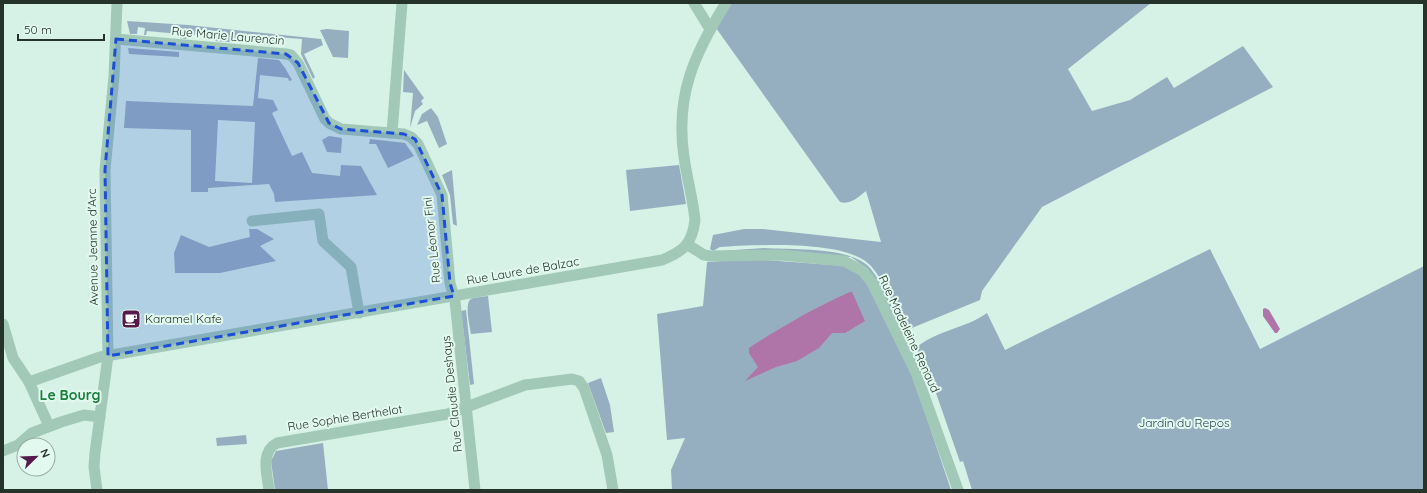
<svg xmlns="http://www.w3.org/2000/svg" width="1427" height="493" font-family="Quicksand,sans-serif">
<rect width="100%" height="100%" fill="#d6f1e6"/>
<g fill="#96afc0" fill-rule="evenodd">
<path d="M730,3H1151L1068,69L1092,111L1130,100L1167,77L1174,88L1243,46L1273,87L1042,207L982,291L980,300L907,330C896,310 885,282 871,266C847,239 755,245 720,247L713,251L710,249L713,235L744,229H763L881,242L866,191C858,197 851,205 840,202L716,28Z"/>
<path d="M127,21L188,25L321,39L323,45L304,54L315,77L313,79L301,54L302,39L275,37L274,46L259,44V40L231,38L230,42L215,41V37L187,34L186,39L180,38V34L147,31L146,35H144L145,28L138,27L137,34H130Z"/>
<path d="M327,29L349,31L348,58L333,57L320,30Z"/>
<path d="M128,48L179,52V57L129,54Z"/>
<path d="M258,58L279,60L285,68L292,80L289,81L288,78L260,75L258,98L273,100L278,110L272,113L292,156L302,152L312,173L340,176L341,165L361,166L377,195L275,202L274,194L269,184L208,188V192H191V130L124,128L126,101L253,106ZM218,120L255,122L252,183L215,181Z"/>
<path d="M404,70L424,98L421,101L423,104L415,111L410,128L413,93L403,92Z"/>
<path d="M431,108L438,117L447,144L439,148L427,121L417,125L422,114Z"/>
<path d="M329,136L342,138L341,153L327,152L322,140Z"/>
<path d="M370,139L405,143L414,156L388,168L376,144H369Z"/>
<path d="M679,165L686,204L630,211L626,170Z"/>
<path d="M452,170L457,226L453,224L450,195L442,175Z"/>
<path d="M249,229H257L274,239L260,246L276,261L220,273H175L174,253L181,235L209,247L250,237Z"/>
<path d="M764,248C793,250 850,246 870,268C884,285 893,311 903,331L868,269L851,257L720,251Z"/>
<path d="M1210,249L1260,349L1424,266V490H972L963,461L960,462L929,373L916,348C936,330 965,329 987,313L1005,350Z"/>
<path d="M753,259L846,266L859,274L867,284L914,380L951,490H672L671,470L685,438L667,440L657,314L703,306L707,262Z"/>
<path d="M488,296L492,332L471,334C470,327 464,303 471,299C475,297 483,297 488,296Z"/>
<path d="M466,310L474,384L470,385L461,311Z"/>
<path d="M601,378L610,405L614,432L606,433L588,383Z"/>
<path d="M246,435L247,444L217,446L216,438Z"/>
<path d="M323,443L328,490H275L271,461L276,451Z"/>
</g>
<g fill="#af74a8">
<path d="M850,292H852L865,321L845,333H832L819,348L797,361L776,367L745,381L758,367L749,353V348C781,327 814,308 850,292Z"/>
<path d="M1265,308L1269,310L1280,329L1277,333H1275L1263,316V309Z"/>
</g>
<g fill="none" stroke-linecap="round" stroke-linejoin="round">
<g stroke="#a2c9b7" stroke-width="11">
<path d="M694,3L710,29"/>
<path d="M116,39L286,54L291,55L298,63L325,119L329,123L341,129L404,134L411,137L418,144L442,195L450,283L455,301L475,490"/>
<path d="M392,133L402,3"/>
<path d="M252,221L319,214L323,241L351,267L359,313"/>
<path d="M688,245L704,255L711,256L781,255L844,261L863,271L873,284L915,370L958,490"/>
<path d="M3,324L13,358L29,382L49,426"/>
<path d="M29,382L100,357L662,260C684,251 692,244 695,220C693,199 687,179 684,157C675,96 694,54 726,3"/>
<path d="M3,451L18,445L32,433L61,422L84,415L100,417"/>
<path d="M269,490C267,474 260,452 277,443L448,414L525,385L572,379L579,381L584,388L607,455L613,490"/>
</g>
<path stroke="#a2c9b7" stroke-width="11" d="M97,490L94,467L95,453L108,356L105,170L114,76L117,3"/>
</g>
<path fill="#1d4ed8" fill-opacity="0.2" stroke="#1d4ed8" stroke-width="3" stroke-dasharray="8 5" stroke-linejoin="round" d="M116,39L286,54L298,63L329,123L341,129L404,134L415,139L442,195L450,283L454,296L108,356L105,170Z"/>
<defs>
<symbol id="cafe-square" viewBox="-11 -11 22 22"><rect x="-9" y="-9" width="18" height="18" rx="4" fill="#561a4d" stroke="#e2f9f0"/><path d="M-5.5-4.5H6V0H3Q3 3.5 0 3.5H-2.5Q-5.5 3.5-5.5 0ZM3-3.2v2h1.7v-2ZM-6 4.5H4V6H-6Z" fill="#fff"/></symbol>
</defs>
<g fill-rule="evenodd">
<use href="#cafe-square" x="120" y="308" width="22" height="22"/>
</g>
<g text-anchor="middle" stroke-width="4" stroke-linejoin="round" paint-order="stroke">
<g font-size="12" fill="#25332a" stroke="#e2f9f0">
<text transform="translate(228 36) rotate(5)" y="4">Rue Marie Laurencin</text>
<text transform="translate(432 240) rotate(-96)" y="4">Rue Léonor Fini</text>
<text transform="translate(93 247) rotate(-91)" y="4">Avenue Jeanne d'Arc</text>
<text transform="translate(523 271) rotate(-10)" y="4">Rue Laure de Balzac</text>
<text transform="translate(909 334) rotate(65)" y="4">Rue Madeleine Renaud</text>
<text transform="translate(452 394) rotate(-96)" y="4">Rue Claudie Deshays</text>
<text transform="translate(345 418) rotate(-9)" y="4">Rue Sophie Berthelot</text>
</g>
<g font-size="12" fill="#25332a" stroke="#e2f9f0" text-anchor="start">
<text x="145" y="323">Karamel Kafe</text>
</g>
<g font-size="12" fill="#283f52" stroke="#e2f9f0">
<text x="1184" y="427">Jardin du Repos</text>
</g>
<g font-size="14" font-weight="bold" fill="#1b7e3b" stroke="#e2f9f0">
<text x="70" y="400">Le Bourg</text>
</g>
</g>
<rect width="1427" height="493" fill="none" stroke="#25332a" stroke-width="8"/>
<g transform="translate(36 457) rotate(67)"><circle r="19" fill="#e2f9f0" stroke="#96aaa1"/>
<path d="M0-3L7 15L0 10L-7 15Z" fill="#561a4d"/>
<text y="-6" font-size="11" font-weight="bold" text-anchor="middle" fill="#25332a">N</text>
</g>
<path d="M18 34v6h86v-6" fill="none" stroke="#25332a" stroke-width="2"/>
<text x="24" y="34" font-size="12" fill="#25332a" stroke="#e2f9f0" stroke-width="3" paint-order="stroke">50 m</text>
</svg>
